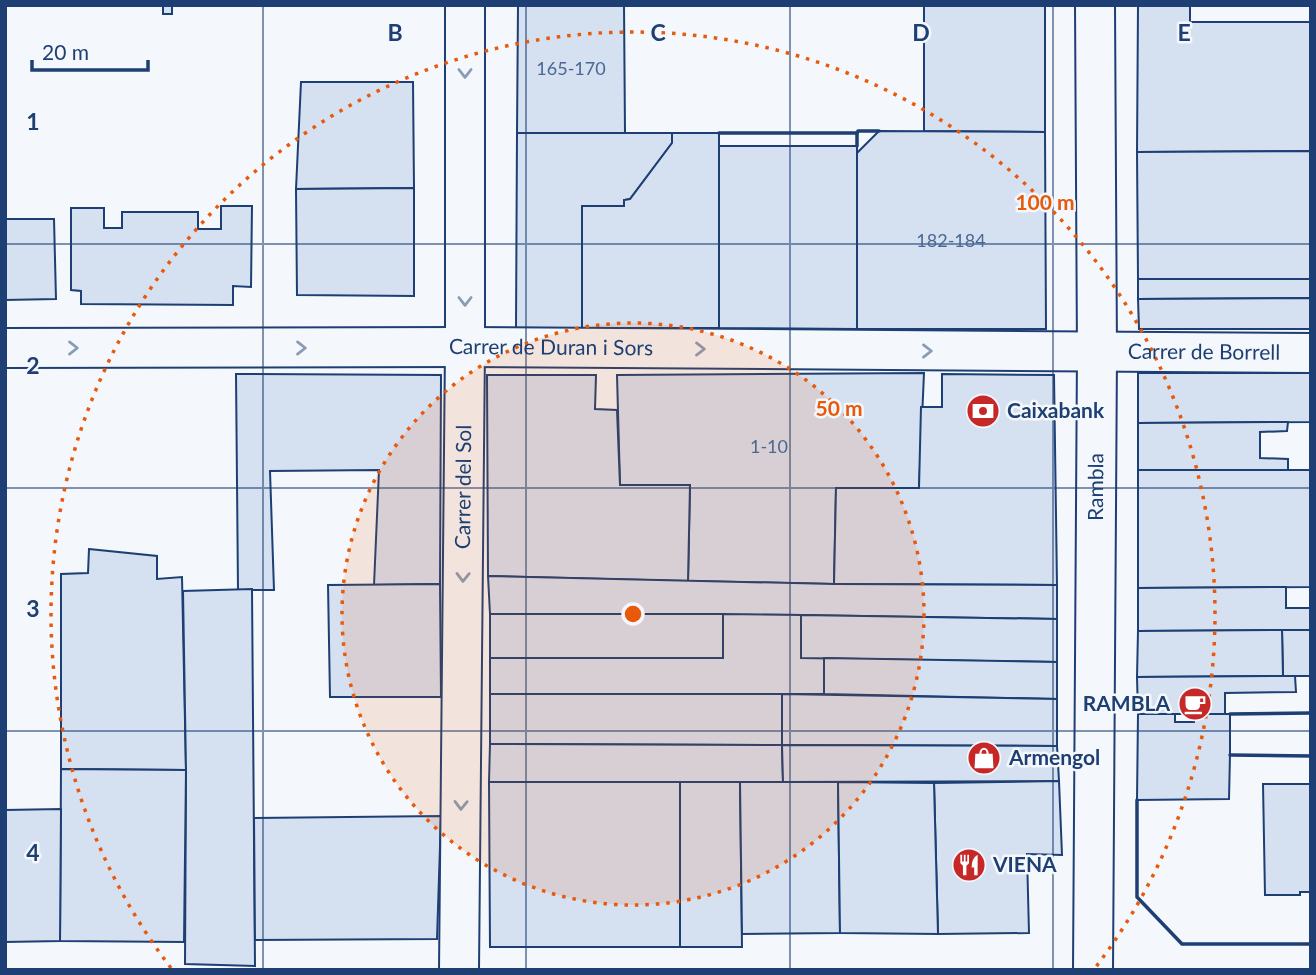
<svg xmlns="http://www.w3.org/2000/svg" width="1316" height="975" font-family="Lato,sans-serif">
<rect width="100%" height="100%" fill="#f4f7fb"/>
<g fill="#d5e0f0" stroke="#1d3f73" stroke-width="2">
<rect x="163" y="5" width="9" height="9"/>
<path d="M518,5H624L625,133H517Z"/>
<path d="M924,5H1045V132L924,131Z"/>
<path d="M1138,5H1190V22H1311V151L1137,152Z"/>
<path d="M301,82H413L414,188L296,189Z"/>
<path d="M879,131L1045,132L1046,329H857V153Z"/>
<path d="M517,133H672V143L630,199L624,200V206H582V328H516Z"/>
<path d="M672,133H719V328H582V206H624V200L630,199L672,143Z"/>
<path d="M719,146H857V329L719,328Z"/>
<path d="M1311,151V279H1138L1137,152Z"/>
<path d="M414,188V296L297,295L296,189Z"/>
<path d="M221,206H252L251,287L233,286V305L81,304V291L71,290V208H104V228H122V212H198V229H221Z"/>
<path d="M5,219H54L56,299L5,300Z"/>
<path d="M1138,279H1311V329L1310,298L1138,299Z"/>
<path d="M1310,298V329H1139L1138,299Z"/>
<path d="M924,373L919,488H836L834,584L688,581L690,485H620L617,375Z"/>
<path d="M1138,373H1311V422L1138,423Z"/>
<path d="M236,374L441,375L440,584L374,585L379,470L270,471L274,590H238Z"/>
<path d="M942,374L1054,375L1057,585L834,584L836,488H919L921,407H942Z"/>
<path d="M487,375H596L595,409L617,410L620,485H690L688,581L488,576Z"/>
<path d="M1288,422L1287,431L1260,432V458L1288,459V470H1138V423Z"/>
<path d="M1138,470H1311V587L1138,588Z"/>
<path d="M89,549L157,556V579L182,577L186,770L61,769V574L88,573Z"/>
<path d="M488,576L834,584L1057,585V619L801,615L490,614Z"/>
<path d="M440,584L441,697H330L328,585Z"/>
<path d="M1286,587V608H1311V630L1138,631V588Z"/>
<path d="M252,589L255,966L185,964L186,770L183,591Z"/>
<rect x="490" y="614" width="233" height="44"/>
<path d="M723,614L801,615V658H824V694H490V658H723Z"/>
<path d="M801,615L1057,619V662L801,658Z"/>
<path d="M1282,630H1311V676H1283Z"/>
<path d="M1282,630L1283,676L1137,677L1138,631Z"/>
<path d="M824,658L1057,662V699L824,694Z"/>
<path d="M1283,676H1295L1296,692L1225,693V714H1138L1137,677Z"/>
<path d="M490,694H782V745L490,744Z"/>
<path d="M782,694L1057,699V746L782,745Z"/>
<path d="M1138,714H1175V722H1194V714H1230V755L1229,799L1137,800Z"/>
<path d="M490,744L782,745L783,782H489Z"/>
<path d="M782,745L1057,746L1059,781L783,782Z"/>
<path d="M61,769L186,770L184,942L60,941Z"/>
<path d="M1059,781L1062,855L1027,854L1029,933L938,934L934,783Z"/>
<path d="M489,782H680V947H490Z"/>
<path d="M680,782H740L742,947H680Z"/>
<path d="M740,782H838L840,933L742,934Z"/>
<path d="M838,782L934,783L938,934L840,933Z"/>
<path d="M1263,784H1311V892H1300V895H1265Z"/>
<path d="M61,809L60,941L5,942V810Z"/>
<path d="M441,816L437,939L255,940L254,818Z"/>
</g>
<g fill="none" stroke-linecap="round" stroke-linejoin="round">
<defs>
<g id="minor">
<path id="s1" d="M5,348L465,347L1311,353"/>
<path id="s2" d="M459,970L465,347V5"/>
<path id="s3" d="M1093,970L1097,353L1095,5"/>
</g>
</defs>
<use href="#minor" stroke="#1d3f73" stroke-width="42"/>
<use href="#minor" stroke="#f4f7fb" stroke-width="38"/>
<g stroke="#1d3f73" stroke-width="3.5">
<path d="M719,133H857V146"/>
<path d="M857,133L858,131H879"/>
<path d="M1230,714L1311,713"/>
<path d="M1230,755L1311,756"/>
<path d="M1137,800V897L1182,944H1311"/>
</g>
</g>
<defs><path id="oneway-chevron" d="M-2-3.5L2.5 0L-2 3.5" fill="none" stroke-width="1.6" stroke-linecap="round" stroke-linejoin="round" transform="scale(1.75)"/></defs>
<g stroke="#889bb7">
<use href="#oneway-chevron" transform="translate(465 73) rotate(90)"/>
<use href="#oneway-chevron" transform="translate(465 301) rotate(90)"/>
<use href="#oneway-chevron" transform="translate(73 348)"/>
<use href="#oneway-chevron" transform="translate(301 348)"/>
<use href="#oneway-chevron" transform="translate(700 349)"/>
<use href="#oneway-chevron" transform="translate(927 351)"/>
<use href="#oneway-chevron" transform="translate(463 577) rotate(91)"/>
<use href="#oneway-chevron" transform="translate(461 805) rotate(91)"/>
</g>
<path fill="none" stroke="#1d3f73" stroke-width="2" stroke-opacity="0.55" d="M263,5V970M526,5V970M790,5V970M1053,5V970M5,244H1311M5,488H1311M5,731H1311"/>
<circle cx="633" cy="614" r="291" fill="#e8590c" fill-opacity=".12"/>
<g fill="none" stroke="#e8590c" stroke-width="3.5" stroke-dasharray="3.5 7">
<circle cx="633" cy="614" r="291"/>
<path d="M171 968A582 582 0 1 1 1095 968"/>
</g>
<defs>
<symbol id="bank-disc" viewBox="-11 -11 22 22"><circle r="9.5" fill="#c62828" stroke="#f4f7fb"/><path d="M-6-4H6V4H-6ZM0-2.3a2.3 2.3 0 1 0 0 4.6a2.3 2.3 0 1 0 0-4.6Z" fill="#fff"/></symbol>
<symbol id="cafe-disc" viewBox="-11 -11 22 22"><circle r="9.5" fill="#c62828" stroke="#f4f7fb"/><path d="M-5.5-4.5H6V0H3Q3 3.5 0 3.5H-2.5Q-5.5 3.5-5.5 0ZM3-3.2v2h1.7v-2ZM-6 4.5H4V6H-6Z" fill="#fff"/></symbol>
<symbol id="shop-disc" viewBox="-11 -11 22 22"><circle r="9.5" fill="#c62828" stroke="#f4f7fb"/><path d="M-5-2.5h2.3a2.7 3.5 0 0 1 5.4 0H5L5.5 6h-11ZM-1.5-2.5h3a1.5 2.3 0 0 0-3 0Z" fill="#fff"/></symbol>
<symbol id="restaurant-disc" viewBox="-11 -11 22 22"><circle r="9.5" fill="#c62828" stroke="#f4f7fb"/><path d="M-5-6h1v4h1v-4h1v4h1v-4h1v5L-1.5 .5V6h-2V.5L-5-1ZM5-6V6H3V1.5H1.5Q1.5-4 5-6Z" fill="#fff"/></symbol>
</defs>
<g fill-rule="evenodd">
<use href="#bank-disc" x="964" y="392" width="38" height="38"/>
<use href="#cafe-disc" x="1176" y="685" width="38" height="38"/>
<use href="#shop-disc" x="965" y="739" width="38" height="38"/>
<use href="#restaurant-disc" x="950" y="846" width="38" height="38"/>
</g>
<g text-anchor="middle" stroke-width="5" stroke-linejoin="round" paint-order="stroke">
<g font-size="18" fill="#4b6792">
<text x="571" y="75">165-170</text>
<text x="951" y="247">182-184</text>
<text x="769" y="453">1-10</text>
</g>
<g font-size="21" fill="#1d3f73" stroke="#f4f7fb">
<text dy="7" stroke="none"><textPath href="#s1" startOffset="546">Carrer de Duran i Sors</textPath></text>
<text dy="7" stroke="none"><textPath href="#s1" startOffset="1199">Carrer de Borrell</textPath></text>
<text dy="7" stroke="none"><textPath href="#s3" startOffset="483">Rambla</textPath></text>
<text dy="7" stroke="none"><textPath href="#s2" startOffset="483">Carrer del Sol</textPath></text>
</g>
<g font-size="21" font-weight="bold" fill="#1d3f73" stroke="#f4f7fb" text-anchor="start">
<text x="1007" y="418">Caixabank</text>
<text x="1170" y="711" text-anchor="end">RAMBLA</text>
<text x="1009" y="765">Armengol</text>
<text x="993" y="872">VIENA</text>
</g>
</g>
<g font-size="23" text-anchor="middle" font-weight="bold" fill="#1d3f73" stroke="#f4f7fb" stroke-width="5" stroke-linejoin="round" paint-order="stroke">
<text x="395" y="41">B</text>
<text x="658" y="41">C</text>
<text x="921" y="41">D</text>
<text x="1184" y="41">E</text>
<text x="33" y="130">1</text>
<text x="33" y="374">2</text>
<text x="33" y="617">3</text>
<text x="33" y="861">4</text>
</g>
<circle cx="633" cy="614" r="10" fill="#e8590c" stroke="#f4f7fb" stroke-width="3.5"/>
<g font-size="21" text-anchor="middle" font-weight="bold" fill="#e8590c" stroke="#f4f7fb" stroke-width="5" stroke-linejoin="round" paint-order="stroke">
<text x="1045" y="210">100 m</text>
<text x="839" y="416">50 m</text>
</g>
<rect width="1316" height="975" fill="none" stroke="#1d3f73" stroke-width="14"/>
<path d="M32 60v10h116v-10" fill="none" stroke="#1d3f73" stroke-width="3.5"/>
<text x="42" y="60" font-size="21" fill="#1d3f73" stroke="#f4f7fb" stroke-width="5" paint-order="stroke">20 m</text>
</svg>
